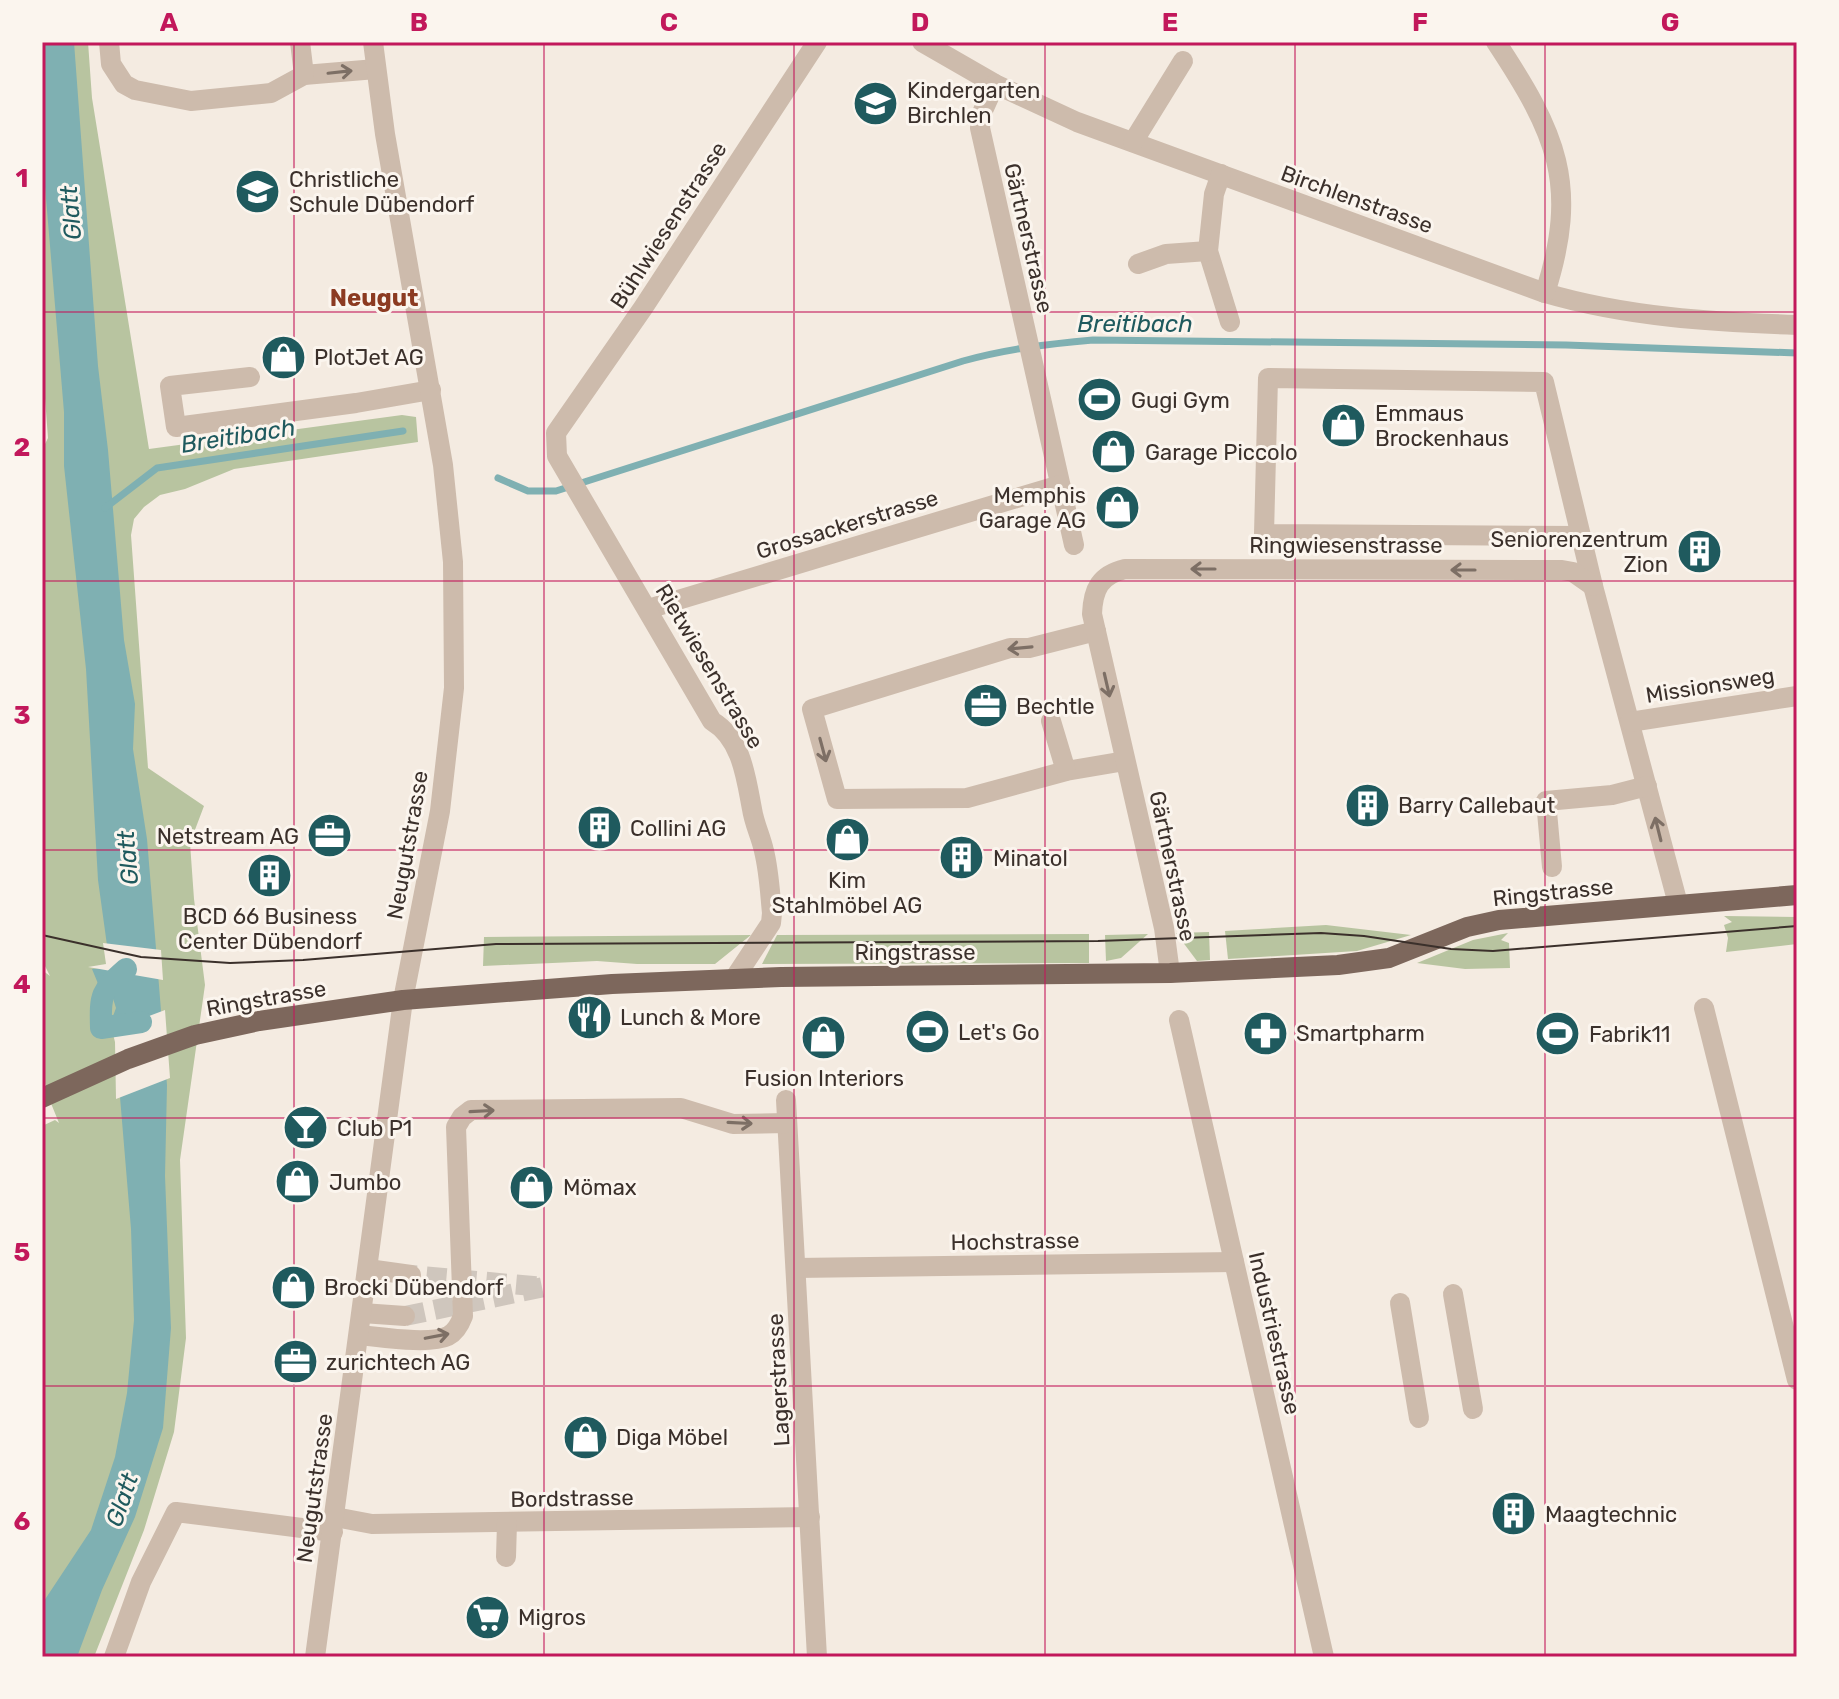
<svg xmlns="http://www.w3.org/2000/svg" width="1839" height="1699" font-family="Rubik,sans-serif">
<rect width="100%" height="100%" fill="#f4ebe1"/>
<g fill="#b8c4a0">
<path d="M42,42H88L92,98L149,449L402,415L416,417L418,442L234,469L185,489L160,495L144,507L134,519L131,535L148,768L204,806L190,843L194,899L205,985L180,1160L186,1338L174,1432L144,1530L94,1657H42V1126L55,1120L59,1123L48,1096L42,1071V970L50,976L42,960V450L48,438L42,358Z"/>
<path d="M1724,916L1797,917V944L1726,952L1728,938L1724,925L1732,922Z"/>
<path d="M1326,925L1411,935L1357,951L1228,959L1225,931Z"/>
<path d="M1209,932L1210,960L1197,961L1176,933Z"/>
<path d="M1508,933L1501,940L1509,943L1510,968L1465,969L1417,963L1473,940Z"/>
<path d="M1089,934V963L762,964L777,935Z"/>
<path d="M1148,934L1121,958L1106,961L1105,935Z"/>
<path d="M751,935L715,964H637L597,961L483,966L484,937Z"/>
</g>
<path fill="#7fb0b2" d="M42,42H74L98,366L108,450L124,640L135,704L133,749L147,839L155,936L167,1085L165,1176L171,1328L163,1428L135,1517L102,1590L77,1657H42V1604L91,1530L115,1457L127,1393L134,1320L131,1229L120,1097L119,1041L112,1019L116,1008L110,989L99,986L92,969L110,967L98,880L86,669L64,466V412L42,151Z"/>
<g fill="#f4ebe1">
<path d="M103,943L161,950L163,980L88,967L106,964Z"/>
<path d="M165,1010L170,1078L116,1099L115,1042L112,1030Z"/>
</g>
<g fill="none" stroke-linecap="round" stroke-linejoin="round">
<g stroke="#7fb0b2" stroke-width="7">
<path d="M498,478L528,491H556L963,361C1006,349 1048,344 1093,340L1566,345L1797,353"/>
<path d="M105,508L157,468L403,431"/>
</g>
<path stroke="#7fb0b2" stroke-width="22" d="M126,969C101,991 100,994 101,1028L141,1022"/>
<path stroke="#cfc6bd" stroke-width="20" stroke-dasharray="20 10" stroke-linecap="butt" d="M405,1316L544,1287L411,1275"/>
<g stroke="#cdbbac" stroke-width="20">
<path d="M109,42L111,64L124,84L135,90L191,101L271,93L304,75L376,69"/>
<path d="M300,42L304,75"/>
<path d="M922,42L995,84L1077,122L1545,293C1627,317 1712,322 1797,325"/>
<path d="M1496,42C1556,133 1580,184 1545,293"/>
<path d="M995,84L981,115L980,128L1074,545"/>
<path d="M1133,142L1183,61"/>
<path d="M1221,174L1214,194L1208,251L1230,322"/>
<path d="M1138,264L1166,254L1208,251"/>
<path d="M250,377L170,386L176,427L356,403L431,390"/>
<path d="M1581,536L1264,534L1268,378L1544,382L1593,586L1678,904"/>
<path d="M648,609L1060,485"/>
<path d="M1096,631L1029,648H1010L812,709L837,799L967,798L1066,771L1125,761"/>
<path d="M1051,721L1066,771"/>
<path d="M1630,722L1797,696"/>
<path d="M1552,867L1546,801L1612,795L1647,786"/>
<path d="M1170,973L1164,928L1092,614C1093,589 1100,575 1125,569L1562,570L1573,572L1593,586"/>
<path d="M734,979L771,923L772,913C770,893 769,871 764,851C761,837 754,823 752,809C746,778 742,739 712,721L557,456L556,433L643,308L817,42"/>
<path d="M1704,1008L1797,1380"/>
<path d="M1179,1020L1324,1657"/>
<path d="M786,1100L817,1657"/>
<path d="M796,1268L1234,1262"/>
<path d="M368,1269L411,1275"/>
<path d="M1453,1294L1473,1409"/>
<path d="M1400,1303L1419,1418"/>
<path d="M362,1313L405,1316"/>
<path d="M359,1335C381,1337 429,1345 448,1336C456,1332 460,1324 463,1316L456,1127L462,1117L471,1110L681,1108L733,1124L787,1123"/>
<path d="M335,1517L372,1524L810,1517"/>
<path d="M506,1557L507,1523"/>
<path d="M114,1657L141,1582L176,1512L333,1532"/>
<path d="M315,1657L403,1000L440,811L454,688L453,562L443,465L385,134L373,42"/>
</g>
<path stroke="#7d675c" stroke-width="20" d="M42,1098L128,1059L195,1035L259,1021L403,1000L612,984L781,977L1170,973L1338,965L1389,958L1467,927L1499,920L1797,895"/>
<path stroke="#3b302b" stroke-width="2" d="M42,935L141,957L230,963L303,960L496,944L1098,941L1321,933L1364,936L1451,949L1493,951L1797,926"/>
</g>
<defs><path id="oneway-shaft" d="M-6 0H5M1.5-3L5.5 0L1.5 3" fill="none" stroke-width="1.6" stroke-linecap="round" stroke-linejoin="round" transform="scale(2)"/></defs>
<g stroke="#7d6f65">
<use href="#oneway-shaft" transform="translate(340 72) rotate(-6)"/>
<use href="#oneway-shaft" transform="translate(1203 569) rotate(180)"/>
<use href="#oneway-shaft" transform="translate(1463 570) rotate(-180)"/>
<use href="#oneway-shaft" transform="translate(1020 648) rotate(175)"/>
<use href="#oneway-shaft" transform="translate(1107 685) rotate(77)"/>
<use href="#oneway-shaft" transform="translate(823 750) rotate(75)"/>
<use href="#oneway-shaft" transform="translate(1658 829) rotate(-104)"/>
<use href="#oneway-shaft" transform="translate(482 1111) rotate(-3)"/>
<use href="#oneway-shaft" transform="translate(740 1123) rotate(3)"/>
<use href="#oneway-shaft" transform="translate(437 1336) rotate(-11)"/>
</g>
<path fill="none" stroke="#c2185b" stroke-width="2" stroke-opacity="0.55" d="M294,42V1657M544,42V1657M794,42V1657M1045,42V1657M1295,42V1657M1545,42V1657M42,312H1797M42,581H1797M42,850H1797M42,1118H1797M42,1386H1797"/>
<defs>
<symbol id="school-disc" viewBox="-11 -11 22 22"><circle r="9.5" fill="#1f5a5e" stroke="#fbf5ee"/><path d="M0-5L7-2L0 1L-7-2ZM-4 1L0 2.5L4 1V4Q0 6-4 4Z" fill="#fff"/></symbol>
<symbol id="shop-disc" viewBox="-11 -11 22 22"><circle r="9.5" fill="#1f5a5e" stroke="#fbf5ee"/><path d="M-5-2.5h2.3a2.7 3.5 0 0 1 5.4 0H5L5.5 6h-11ZM-1.5-2.5h3a1.5 2.3 0 0 0-3 0Z" fill="#fff"/></symbol>
<symbol id="stadium-disc" viewBox="-11 -11 22 22"><circle r="9.5" fill="#1f5a5e" stroke="#fbf5ee"/><path d="M0-5a6.5 5 0 1 0 0 10a6.5 5 0 1 0 0-10ZM-3.5-1.8h7v3.6h-7Z" fill="#fff"/></symbol>
<symbol id="building-disc" viewBox="-11 -11 22 22"><circle r="9.5" fill="#1f5a5e" stroke="#fbf5ee"/><path d="M-4-6H4V6H1V3H-1V6H-4ZM-2.5-4.3h1.7v1.8h-1.7ZM.8-4.3h1.7v1.8H.8ZM-2.5-1h1.7V.8h-1.7ZM.8-1h1.7V.8H.8Z" fill="#fff"/></symbol>
<symbol id="office-disc" viewBox="-11 -11 22 22"><circle r="9.5" fill="#1f5a5e" stroke="#fbf5ee"/><path d="M-6-3h4V-5.5h4V-3h4V5H-6ZM-1-4.5V-3h2v-1.5ZM-6 0V1H6V0Z" fill="#fff"/></symbol>
<symbol id="restaurant-disc" viewBox="-11 -11 22 22"><circle r="9.5" fill="#1f5a5e" stroke="#fbf5ee"/><path d="M-5-6h1v4h1v-4h1v4h1v-4h1v5L-1.5 .5V6h-2V.5L-5-1ZM5-6V6H3V1.5H1.5Q1.5-4 5-6Z" fill="#fff"/></symbol>
<symbol id="pharmacy-disc" viewBox="-11 -11 22 22"><circle r="9.5" fill="#1f5a5e" stroke="#fbf5ee"/><path d="M-2-6h4v4h4v4h-4v4h-4v-4h-4v-4h4Z" fill="#fff"/></symbol>
<symbol id="bar-disc" viewBox="-11 -11 22 22"><circle r="9.5" fill="#1f5a5e" stroke="#fbf5ee"/><path d="M-6-5H6L.8 .8V4.5H3.5V6h-7V4.5H-.8V.8Z" fill="#fff"/></symbol>
<symbol id="supermarket-disc" viewBox="-11 -11 22 22"><circle r="9.5" fill="#1f5a5e" stroke="#fbf5ee"/><path d="M-6-5.5h2.5l.6 2H6L4.5 2H-2.5L-4.4-4H-6ZM-1.5 3.2a1.3 1.3 0 1 0 .1 0ZM3 3.2a1.3 1.3 0 1 0 .1 0Z" fill="#fff"/></symbol>
</defs>
<g fill-rule="evenodd">
<use href="#school-disc" x="850" y="78" width="51" height="51"/>
<use href="#school-disc" x="232" y="166" width="51" height="51"/>
<use href="#shop-disc" x="258" y="332" width="51" height="51"/>
<use href="#stadium-disc" x="1074" y="374" width="51" height="51"/>
<use href="#shop-disc" x="1318" y="400" width="51" height="51"/>
<use href="#shop-disc" x="1088" y="426" width="51" height="51"/>
<use href="#shop-disc" x="1092" y="482" width="51" height="51"/>
<use href="#building-disc" x="1674" y="526" width="51" height="51"/>
<use href="#office-disc" x="960" y="680" width="51" height="51"/>
<use href="#building-disc" x="1342" y="780" width="51" height="51"/>
<use href="#building-disc" x="574" y="802" width="51" height="51"/>
<use href="#office-disc" x="304" y="810" width="51" height="51"/>
<use href="#shop-disc" x="822" y="814" width="51" height="51"/>
<use href="#building-disc" x="936" y="832" width="51" height="51"/>
<use href="#building-disc" x="244" y="850" width="51" height="51"/>
<use href="#restaurant-disc" x="564" y="992" width="51" height="51"/>
<use href="#stadium-disc" x="902" y="1006" width="51" height="51"/>
<use href="#pharmacy-disc" x="1240" y="1008" width="51" height="51"/>
<use href="#stadium-disc" x="1532" y="1008" width="51" height="51"/>
<use href="#shop-disc" x="798" y="1012" width="51" height="51"/>
<use href="#bar-disc" x="280" y="1102" width="51" height="51"/>
<use href="#shop-disc" x="272" y="1156" width="51" height="51"/>
<use href="#shop-disc" x="506" y="1162" width="51" height="51"/>
<use href="#shop-disc" x="268" y="1262" width="51" height="51"/>
<use href="#office-disc" x="270" y="1336" width="51" height="51"/>
<use href="#shop-disc" x="560" y="1412" width="51" height="51"/>
<use href="#building-disc" x="1488" y="1488" width="51" height="51"/>
<use href="#supermarket-disc" x="462" y="1592" width="51" height="51"/>
</g>
<g text-anchor="middle" stroke-width="6" stroke-linejoin="round" paint-order="stroke">
<g font-size="22" fill="#3b302b" stroke="#fbf5ee" text-anchor="start">
<text x="907" y="98">Kindergarten<tspan x="907" dy="25">Birchlen</tspan></text>
<text x="289" y="187">Christliche<tspan x="289" dy="25">Schule Dübendorf</tspan></text>
<text x="314" y="365">PlotJet AG</text>
<text x="1131" y="408">Gugi Gym</text>
<text x="1375" y="421">Emmaus<tspan x="1375" dy="25">Brockenhaus</tspan></text>
<text x="1145" y="460">Garage Piccolo</text>
<text x="1086" y="503" text-anchor="end">Memphis<tspan x="1086" dy="25">Garage AG</tspan></text>
<text x="1668" y="547" text-anchor="end">Seniorenzentrum<tspan x="1668" dy="25">Zion</tspan></text>
<text x="1016" y="714">Bechtle</text>
<text x="1398" y="813">Barry Callebaut</text>
<text x="630" y="836">Collini AG</text>
<text x="299" y="844" text-anchor="end">Netstream AG</text>
<text x="993" y="866">Minatol</text>
<text x="847" y="888" text-anchor="middle">Kim<tspan x="847" dy="25">Stahlmöbel AG</tspan></text>
<text x="270" y="924" text-anchor="middle">BCD 66 Business<tspan x="270" dy="25">Center Dübendorf</tspan></text>
<text x="620" y="1025">Lunch &amp; More</text>
<text x="958" y="1040">Let's Go</text>
<text x="1296" y="1041">Smartpharm</text>
<text x="1589" y="1042">Fabrik11</text>
<text x="824" y="1086" text-anchor="middle">Fusion Interiors</text>
<text x="337" y="1136">Club P1</text>
<text x="329" y="1190">Jumbo</text>
<text x="563" y="1195">Mömax</text>
<text x="324" y="1295">Brocki Dübendorf</text>
<text x="326" y="1370">zurichtech AG</text>
<text x="616" y="1445">Diga Möbel</text>
<text x="1545" y="1522">Maagtechnic</text>
<text x="518" y="1625">Migros</text>
</g>
<g font-size="22" fill="#3b302b" stroke="#fbf5ee">
<text transform="translate(1357 199) rotate(20)" y="8">Birchlenstrasse</text>
<text transform="translate(668 225) rotate(-57)" y="8">Bühlwiesenstrasse</text>
<text transform="translate(1029 238) rotate(77)" y="8">Gärtnerstrasse</text>
<text transform="translate(847 524) rotate(-17)" y="8">Grossackerstrasse</text>
<text x="1346" y="553">Ringwiesenstrasse</text>
<text transform="translate(710 666) rotate(59)" y="8">Rietwiesenstrasse</text>
<text transform="translate(1710 685) rotate(-9)" y="8">Missionsweg</text>
<text transform="translate(407 845) rotate(-80)" y="8">Neugutstrasse</text>
<text transform="translate(1173 866) rotate(78)" y="8">Gärtnerstrasse</text>
<text transform="translate(1553 892) rotate(-6)" y="8">Ringstrasse</text>
<text x="915" y="960">Ringstrasse</text>
<text transform="translate(266 998) rotate(-10)" y="8">Ringstrasse</text>
<text transform="translate(1015 1241) rotate(-1)" y="8">Hochstrasse</text>
<text transform="translate(1275 1333) rotate(77)" y="8">Industriestrasse</text>
<text transform="translate(778 1380) rotate(-93)" y="8">Lagerstrasse</text>
<text transform="translate(314 1488) rotate(-82)" y="8">Neugutstrasse</text>
<text transform="translate(572 1498) rotate(-1)" y="8">Bordstrasse</text>
</g>
<g font-size="24" font-style="italic" fill="#1f5a5e" stroke="#fbf5ee">
<text transform="translate(71 213) rotate(-95)" y="8">Glatt</text>
<text x="1135" y="332">Breitibach</text>
<text transform="translate(238 436) rotate(-9)" y="8">Breitibach</text>
<text transform="translate(128 858) rotate(-95)" y="8">Glatt</text>
<text transform="translate(122 1500) rotate(-71)" y="8">Glatt</text>
</g>
<g font-size="24" font-weight="bold" fill="#8c3b22" stroke="#fbf5ee">
<text x="374" y="306">Neugut</text>
</g>
</g>
<rect width="1839" height="1699" fill="none" stroke="#fbf5ee" stroke-width="88"/>
<rect x="44" y="44" width="1751" height="1611" fill="none" stroke="#c2185b" stroke-width="3"/>
<g font-size="26" text-anchor="middle" font-weight="bold" fill="#c2185b">
<text x="169" y="31">A</text>
<text x="419" y="31">B</text>
<text x="669" y="31">C</text>
<text x="920" y="31">D</text>
<text x="1170" y="31">E</text>
<text x="1420" y="31">F</text>
<text x="1670" y="31">G</text>
<text x="22" y="187">1</text>
<text x="22" y="456">2</text>
<text x="22" y="724">3</text>
<text x="22" y="993">4</text>
<text x="22" y="1261">5</text>
<text x="22" y="1530">6</text>
</g>
</svg>
